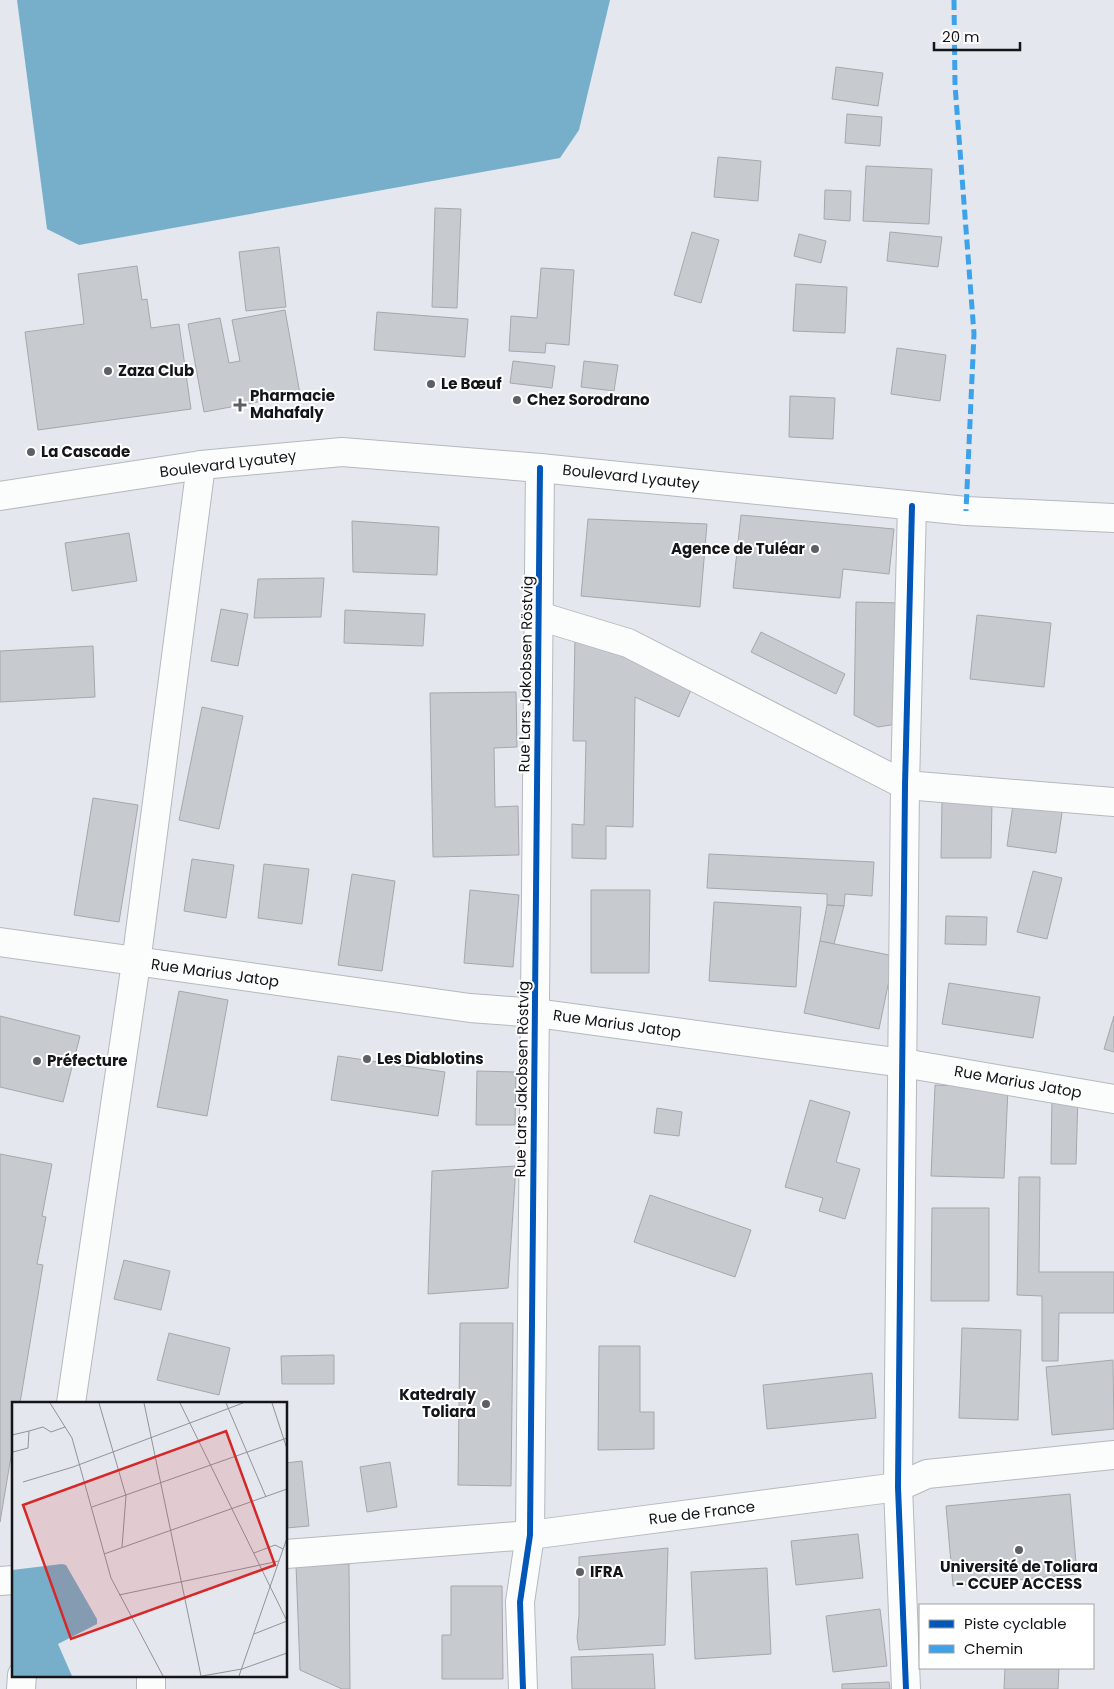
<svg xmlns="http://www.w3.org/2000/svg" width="1114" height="1689" font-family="Poppins,sans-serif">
<rect width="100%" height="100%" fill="#e4e8ee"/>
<path fill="#77afcb" d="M17,0H610L579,130L560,158L79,245L47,229Z"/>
<g fill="#c7cacf" stroke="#a5a8ab">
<path d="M836,67L883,73L878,106L832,99Z"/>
<path d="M847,114L882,117L880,146L845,143Z"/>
<path d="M718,157L761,161L758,201L714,197Z"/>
<path d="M866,166L932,169L929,224L863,221Z"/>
<path d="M825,190L851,191L850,221L824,219Z"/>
<path d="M435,208L461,209L457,308L432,307Z"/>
<path d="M692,232L719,240L701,303L674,295Z"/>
<path d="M890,232L942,237L938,267L887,261Z"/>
<path d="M799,234L826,241L821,263L794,256Z"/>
<path d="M279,247L286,307L246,311L239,252Z"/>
<path d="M137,266L142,300L147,299L151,328L179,324L191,409L38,430L25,332L84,324L78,274Z"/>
<path d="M541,268L574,270L569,345L546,343L545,353L509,351L511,316L537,318Z"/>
<path d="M796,284L847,287L845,333L793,331Z"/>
<path d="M285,310L300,394L204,412L188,324L220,318L229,363L240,361L232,320Z"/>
<path d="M377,312L468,319L465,357L374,350Z"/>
<path d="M897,348L946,355L940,401L891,394Z"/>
<path d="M513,361L555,366L552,388L510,383Z"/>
<path d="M584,361L618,365L614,391L581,387Z"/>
<path d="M790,396L835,398L833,439L789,437Z"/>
<path d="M741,515L894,529L889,574L843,569L840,598L733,588Z"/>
<path d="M588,519L707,524L700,607L581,596Z"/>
<path d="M352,521L439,527L437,575L353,572Z"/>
<path d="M129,533L137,581L72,591L65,543Z"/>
<path d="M324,578L321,617L254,618L258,579Z"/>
<path d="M856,602L901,603L899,716L891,725L878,727L854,715Z"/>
<path d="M221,609L248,614L238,666L211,661Z"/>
<path d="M345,610L425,614L423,646L344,643Z"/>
<path d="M977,615L1051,623L1044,687L970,679Z"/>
<path d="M761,632L845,674L836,694L751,652Z"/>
<path d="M575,637L695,681L679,717L635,697L633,827L606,826V859L572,858V824L584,825L586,741H573Z"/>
<path d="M93,646L95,697L0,702V651Z"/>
<path d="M516,692L517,747L494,748L495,807L518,806L519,855L433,857L430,693Z"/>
<path d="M202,707L243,716L219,829L179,820Z"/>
<path d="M93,798L138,805L119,922L74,915Z"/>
<path d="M1014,798L1063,806L1056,853L1007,846Z"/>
<path d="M942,800H992L991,858H941Z"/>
<path d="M709,854L874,862L872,896L845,894L844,906L827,905V894L707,888Z"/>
<path d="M192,859L234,865L226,918L184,911Z"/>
<path d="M264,864L309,869L302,924L258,918Z"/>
<path d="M1033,871L1062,878L1047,939L1017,932Z"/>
<path d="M352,874L395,881L382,971L338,965Z"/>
<path d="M470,890L519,895L513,967L464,963Z"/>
<path d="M591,890H650L649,973H591Z"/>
<path d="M714,902L801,907L796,987L709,981Z"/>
<path d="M827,905L844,906L834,944L820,941Z"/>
<path d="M946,916L987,917L986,945L945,944Z"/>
<path d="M820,941L894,956L879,1029L804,1013Z"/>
<path d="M949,983L1040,997L1033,1038L942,1024Z"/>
<path d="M179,991L228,1000L207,1116L157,1107Z"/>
<path d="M0,1016L80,1036L63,1102L0,1087Z"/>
<path d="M1114,1016V1052L1104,1049Z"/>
<path d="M338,1056L445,1072L438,1116L331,1100Z"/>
<path d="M477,1071L516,1072L515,1125H476Z"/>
<path d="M935,1085L1008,1088L1004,1178L931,1176Z"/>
<path d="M1052,1095H1078L1076,1164H1051Z"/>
<path d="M810,1100L850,1112L836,1162L860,1169L845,1219L819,1211L823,1198L785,1187Z"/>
<path d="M657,1108L682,1112L679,1136L654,1133Z"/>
<path d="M0,1154L52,1164L42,1216L46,1217L37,1264L43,1265L20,1403H14V1439L0,1522Z"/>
<path d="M516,1166L508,1288L428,1294L432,1171Z"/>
<path d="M1019,1177H1040L1039,1272H1114V1313H1059L1058,1361H1042V1296L1017,1295Z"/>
<path d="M650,1195L751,1230L735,1277L634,1242Z"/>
<path d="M932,1208H989V1301H931Z"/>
<path d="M124,1260L170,1271L161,1310L114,1299Z"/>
<path d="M460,1323H513L511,1486L458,1485Z"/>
<path d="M962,1328L1021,1330L1018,1420L959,1418Z"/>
<path d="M169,1333L230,1348L219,1395L157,1380Z"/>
<path d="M599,1346H640V1412H654V1449L598,1450Z"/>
<path d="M334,1355V1384H282L281,1356Z"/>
<path d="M1113,1360L1114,1429L1052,1435L1046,1367Z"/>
<path d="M872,1373L876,1418L767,1429L763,1385Z"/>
<path d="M302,1461L309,1526L286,1528V1463Z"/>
<path d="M390,1462L397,1507L367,1512L360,1467Z"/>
<path d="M1070,1494L1077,1574L953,1586L946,1506Z"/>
<path d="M858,1534L863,1578L796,1585L791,1541Z"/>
<path d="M668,1548L665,1645L579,1650L577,1638L579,1615V1557Z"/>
<path d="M349,1564L350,1689H342L300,1670L296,1565Z"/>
<path d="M767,1568L771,1654L695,1659L691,1572Z"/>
<path d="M451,1586H502L503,1679H442V1635H451Z"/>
<path d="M880,1609L887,1666L833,1672L826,1616Z"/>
<path d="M653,1654L655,1689H572L571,1657Z"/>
<path d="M1005,1668H1059L1058,1689H1004Z"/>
<path d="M889,1682L890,1689H842V1684Z"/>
</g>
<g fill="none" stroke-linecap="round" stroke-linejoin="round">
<defs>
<g id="street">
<path d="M539,616L628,643L905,785L1114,802"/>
<path d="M0,942L470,1008L536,1013L903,1063L1114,1099"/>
<path d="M71,1403L136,963L201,465"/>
<path d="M286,1554L530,1535L898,1487L927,1474L1114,1455"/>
<path d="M0,1581L14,1580"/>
<path d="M151,1675V1689"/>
<path d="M21,1689L22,1675"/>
<path d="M523,1689L520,1602L530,1535L540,468"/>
<path d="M906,1689L898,1487L905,785L912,506"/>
</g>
<path id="secondary" d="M0,496L201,465L342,452L540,468L966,511L1114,518"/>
</defs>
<use href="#street" stroke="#b5b9bd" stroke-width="30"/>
<use href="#secondary" stroke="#b5b9bd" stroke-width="30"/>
<use href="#street" stroke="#fbfcfc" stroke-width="28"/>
<use href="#secondary" stroke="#fbfcfc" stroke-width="28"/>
<path stroke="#3da2ea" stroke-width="5" stroke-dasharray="10 5" stroke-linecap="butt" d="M954,0L955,85L974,334L966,511"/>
<defs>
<g id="cycleway">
<path d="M523,1689L520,1602L530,1535L540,468"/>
<path d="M906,1689L898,1487L905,785L912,506"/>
</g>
</defs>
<use href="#cycleway" stroke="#fff" stroke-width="9"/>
<use href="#cycleway" stroke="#0057b8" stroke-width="6"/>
</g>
<g fill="#5c5f64" stroke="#fff" stroke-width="2">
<circle cx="108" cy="371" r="5"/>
<circle cx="431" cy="384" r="5"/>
<circle cx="517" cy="400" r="5"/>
<path d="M237.5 397.5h5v5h5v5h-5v5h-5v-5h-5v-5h5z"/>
<circle cx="31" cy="452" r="5"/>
<circle cx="815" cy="549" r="5"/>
<circle cx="367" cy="1059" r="5"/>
<circle cx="37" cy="1061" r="5"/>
<circle cx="486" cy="1404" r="5"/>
<circle cx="1019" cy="1550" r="5"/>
<circle cx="580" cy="1572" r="5"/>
</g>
<g text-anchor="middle" stroke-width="4" stroke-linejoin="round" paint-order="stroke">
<g font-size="15" font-weight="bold" fill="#131519" stroke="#fff" text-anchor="start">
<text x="118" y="376">Zaza Club</text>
<text x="441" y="389">Le Bœuf</text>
<text x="250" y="401">Pharmacie<tspan x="250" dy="17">Mahafaly</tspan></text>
<text x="527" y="405">Chez Sorodrano</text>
<text x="41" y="457">La Cascade</text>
<text x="805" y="554" text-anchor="end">Agence de Tuléar</text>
<text x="377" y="1064">Les Diablotins</text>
<text x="47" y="1066">Préfecture</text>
<text x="476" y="1400" text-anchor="end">Katedraly<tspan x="476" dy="17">Toliara</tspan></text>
<text x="1019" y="1572" text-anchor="middle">Université de Toliara<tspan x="1019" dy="17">- CCUEP ACCESS</tspan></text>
<text x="590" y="1577">IFRA</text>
</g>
<g font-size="15" fill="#131519" stroke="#fff">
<text transform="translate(228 464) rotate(-7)" y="5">Boulevard Lyautey</text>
<text transform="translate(631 477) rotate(6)" y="5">Boulevard Lyautey</text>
<text transform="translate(526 674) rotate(-89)" y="5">Rue Lars Jakobsen Röstvig</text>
<text transform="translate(215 973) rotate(8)" y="5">Rue Marius Jatop</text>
<text transform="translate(617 1024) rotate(8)" y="5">Rue Marius Jatop</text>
<text transform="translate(522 1079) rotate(-89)" y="5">Rue Lars Jakobsen Röstvig</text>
<text transform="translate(1018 1082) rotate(10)" y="5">Rue Marius Jatop</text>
<text transform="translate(702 1513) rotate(-7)" y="5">Rue de France</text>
</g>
</g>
<g transform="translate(12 1402)">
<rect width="275" height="275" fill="#e4e8ee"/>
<path d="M50,162L54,163L85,217V222L46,242L60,274H0V168Z" fill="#77afcb"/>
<path fill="none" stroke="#909499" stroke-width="1" d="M38,1L60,36L99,176L151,274M87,1L114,94L110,145M132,1L189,274M168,1L275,219M214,1L254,95M260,1L275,47M0,33L17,29M1,50L16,46L17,29L31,25L39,30L53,25M11,80L61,65L231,1M80,105L275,36M242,151L263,143L271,147M92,152L275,87M107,193L267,159M242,232L275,219M190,274L230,267L275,251M227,274L275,136"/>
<path fill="#d62828" fill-opacity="0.15" stroke="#d62828" stroke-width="2.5" d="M214,29L263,163L59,237L11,103Z"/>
<rect width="275" height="275" fill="none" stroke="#131519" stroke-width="2.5"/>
</g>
<rect x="919" y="1604" width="175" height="65" fill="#ffffff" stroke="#a1a1a3"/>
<rect x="929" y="1620" width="25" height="8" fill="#0057b8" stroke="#a1a1a3"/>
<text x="964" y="1629" font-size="15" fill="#131519">Piste cyclable</text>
<rect x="929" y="1645" width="25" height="8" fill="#3da2ea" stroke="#a1a1a3"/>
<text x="964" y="1654" font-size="15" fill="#131519">Chemin</text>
<path d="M934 42v8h86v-8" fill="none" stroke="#131519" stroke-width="2.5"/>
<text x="942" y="42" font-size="15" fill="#131519" stroke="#ffffff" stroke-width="4" paint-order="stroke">20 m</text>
</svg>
